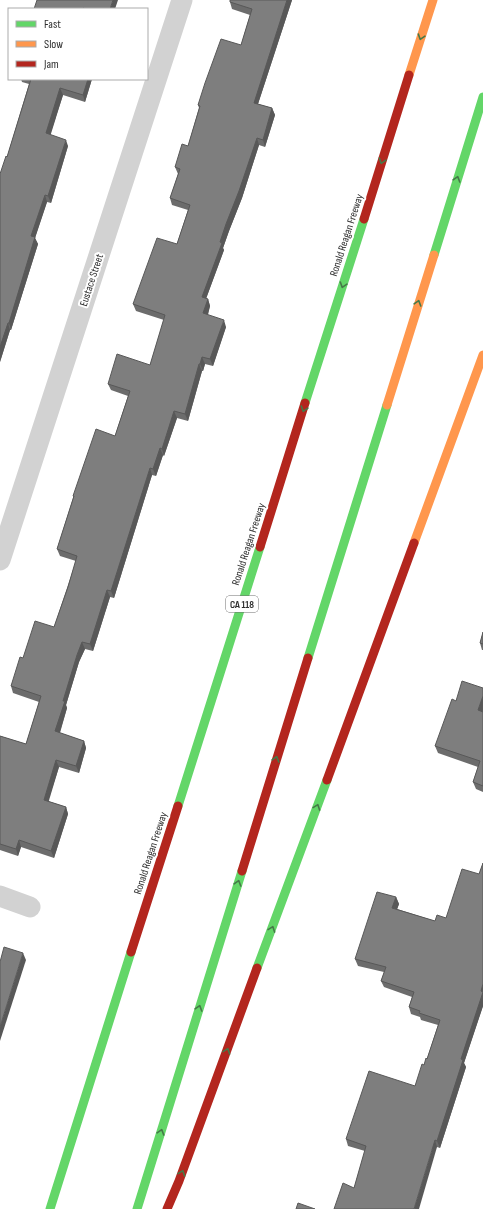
<svg xmlns="http://www.w3.org/2000/svg" width="483" height="1209" font-family="'Sofia Sans Condensed',sans-serif">
<rect width="100%" height="100%" fill="#fff"/>
<g fill="none" stroke-linecap="round" stroke-linejoin="round">
<g stroke="#d2d2d2" stroke-width="21">
<path d="M0,560L182,0"/>
<path d="M0,896L30,907"/>
</g>
<g stroke="#63d668" stroke-width="9">
<path d="M434,255L483,97"/>
<path d="M305,403L364,219"/>
<path d="M308,658L387,405"/>
<path d="M178,806L260,547"/>
<path d="M257,968L327,780"/>
<path d="M50,1209L131,952"/>
<path d="M137,1209L242,871"/>
</g>
<g stroke="#ff974d" stroke-width="9">
<path d="M409,75L433,0"/>
<path d="M387,405L434,255"/>
<path d="M414,543L483,355"/>
</g>
<g stroke="#b3261e" stroke-width="9">
<path d="M364,219L409,75"/>
<path d="M260,547L305,403"/>
<path d="M327,780L414,543"/>
<path d="M242,871L308,658"/>
<path d="M131,952L178,806"/>
<path d="M167,1209L179,1181L257,968"/>
</g>
</g>
<g fill="#6c6c6c">
<path d="M292,0L258,104L272,108L275,115L265,147L259,145L242,198L229,231L223,248L224,250L206,299H208L210,306L208,315L226,327L213,366L205,364L203,371H202L188,421L177,418L164,456L163,455L156,476L152,475L114,598L110,597L93,651L85,649L79,662L66,705L67,708L60,733L84,741L86,748L79,773L59,767L48,801L66,807L68,814L54,858L21,847L18,856L0,850V736L26,744L39,702L13,693L11,686L23,658L54,627L76,561L60,556L57,549L73,498V496L115,436L128,396L111,390L108,384L150,365L164,320L136,311L133,304L177,244L188,210L172,205L170,198L178,174L175,167L188,146L199,108L198,105L241,45L250,15L232,9L230,2Z"/>
<path d="M21,79H92L85,102L63,95L50,135L68,146L51,203L47,202L35,238L38,244L11,330H10L0,362L7,157L29,84L22,82Z"/>
<path d="M483,632V650H482L480,643Z"/>
<path d="M483,688V792L476,789L473,782L478,767L438,753L435,746L456,701Z"/>
<path d="M483,863V1006L464,1063L466,1067L440,1148L437,1147L354,1188L365,1151L348,1146L346,1139L415,1086L424,1065L427,1059L438,1025L421,1020L420,1017L411,1014L409,1007L412,997L384,987L381,981L384,972L358,966L355,959L396,897L399,904L397,909L435,921L446,918L479,874Z"/>
</g>
<g fill="#585858">
<path d="M113,0H118L115,9H110Z"/>
<path d="M287,0H292L256,110L254,103Z"/>
<path d="M88,79H92L85,102L83,95Z"/>
<path d="M60,88L63,95L49,140L46,133Z"/>
<path d="M272,108L275,115L265,147L263,140Z"/>
<path d="M257,138L259,145L242,198L229,231L223,248L224,250L204,304L202,297L226,224Z"/>
<path d="M66,140L68,146L51,203L48,196Z"/>
<path d="M45,195L47,202L35,238L38,244L11,330L9,323L31,236Z"/>
<path d="M208,299L210,306L206,320L203,313Z"/>
<path d="M224,320L226,327L213,366L210,359Z"/>
<path d="M8,323L10,330L0,362V347Z"/>
<path d="M202,357L205,364L203,371L200,364Z"/>
<path d="M199,364L202,371L188,421L185,414Z"/>
<path d="M174,411L177,418L164,456L162,449Z"/>
<path d="M160,448L163,455L156,476L153,469Z"/>
<path d="M150,468L152,475L114,598L111,591Z"/>
<path d="M107,590L110,597L93,651L90,644Z"/>
<path d="M82,642L85,649L79,662L66,705L67,708L58,738L55,731L63,701L77,655Z"/>
<path d="M483,696V710L481,717L478,710Z"/>
<path d="M84,741L86,748L79,773L76,766Z"/>
<path d="M56,760L59,767L47,807L44,800Z"/>
<path d="M66,807L68,814L54,858L51,851Z"/>
<path d="M19,840L21,847L18,856L16,849Z"/>
<path d="M396,897L399,904L395,915L392,908Z"/>
<path d="M23,953L26,960L0,1041V1027Z"/>
<path d="M483,984V1006L464,1063L466,1067L440,1148L437,1141Z"/>
<path d="M435,1140L437,1147L419,1209H414Z"/>
</g>
<g fill="#7e7e7e" stroke="#585858">
<path d="M37,0H113L110,9H86L83,8V9H34Z"/>
<path d="M230,0H287L254,103L272,108L263,140L257,138L239,191L226,224L220,242L222,243L202,297L208,299L203,313L224,320L210,359L202,357L200,364H199L185,414L174,411L162,449L160,448L153,469L150,468L111,591L107,590L90,644L82,642L77,655L63,701H65L55,731L84,741L76,766L56,760L44,800L66,807L51,851L19,840L16,849L0,844V736L26,744L41,696L11,686L20,657L23,658L35,621L54,627L68,587L77,556L57,549L74,496H73L96,429L115,436L130,391L108,384L117,354L150,365L165,315L133,304L157,238L177,244L190,205L170,198L180,169L175,167L182,144L188,146L200,106L198,105L205,83L221,39L241,45L252,9L230,2Z"/>
<path d="M31,79H88L83,95L60,88L46,133L66,140L48,196L45,195L31,236L35,237L9,323H8L0,347V174L6,156L7,157Z"/>
<path d="M483,632V644L480,643Z"/>
<path d="M462,681L483,688V696L478,710L483,712V786L473,782L480,761L435,746L452,699L456,701Z"/>
<path d="M483,863V984L481,991L483,992L461,1059L463,1060L437,1141L435,1140L414,1209H334L343,1183L354,1188L366,1146L346,1139L369,1071L415,1086L422,1064L424,1065L426,1058L427,1059L440,1020L419,1013L420,1011L409,1007L414,992L381,981L386,967L355,959L377,892L396,897L392,908L435,921L437,915L446,918L462,869L479,874Z"/>
<path d="M4,947L23,953L0,1027V962Z"/>
<path d="M298,1203L315,1209H296Z"/>
</g>
<defs><path id="oneway-chevron" d="M-2-3.5L2.5 0L-2 3.5" fill="none" stroke-width="1.6" stroke-linecap="round" stroke-linejoin="round"/></defs>
<g stroke="#457948">
<use href="#oneway-chevron" transform="translate(421 37) rotate(108)"/>
<use href="#oneway-chevron" transform="translate(382 161) rotate(108)"/>
<use href="#oneway-chevron" transform="translate(457 179) rotate(-73)"/>
<use href="#oneway-chevron" transform="translate(343 285) rotate(108)"/>
<use href="#oneway-chevron" transform="translate(418 303) rotate(-73)"/>
<use href="#oneway-chevron" transform="translate(304 409) rotate(108)"/>
<use href="#oneway-chevron" transform="translate(276 759) rotate(-73)"/>
<use href="#oneway-chevron" transform="translate(317 807) rotate(-70)"/>
<use href="#oneway-chevron" transform="translate(238 883) rotate(-73)"/>
<use href="#oneway-chevron" transform="translate(272 929) rotate(-70)"/>
<use href="#oneway-chevron" transform="translate(199 1008) rotate(-73)"/>
<use href="#oneway-chevron" transform="translate(227 1051) rotate(-70)"/>
<use href="#oneway-chevron" transform="translate(161 1132) rotate(-73)"/>
<use href="#oneway-chevron" transform="translate(182 1173) rotate(-70)"/>
</g>
<g text-anchor="middle" stroke-width="4" stroke-linejoin="round" paint-order="stroke">
<rect fill="#fff" stroke="#6c6c6c" stroke-width="1" x="226" y="596" width="32" height="16" rx="3"/>
<g font-size="10" font-weight="bold" fill="#2d2d2d">
<text x="242" y="608">CA 118</text>
</g>
<g font-size="11" fill="#2d2d2d" stroke="#fff">
<text transform="translate(346 235) rotate(-72)" y="4">Ronald Reagan Freeway</text>
<text transform="translate(91 280) rotate(-72)" y="4">Eustace Street</text>
<text transform="translate(248 544) rotate(-72)" y="4">Ronald Reagan Freeway</text>
<text transform="translate(150 853) rotate(-72)" y="4">Ronald Reagan Freeway</text>
</g>
</g>
<rect x="8" y="8" width="140" height="72" fill="#ffffff" stroke="#ababab"/>
<rect x="16" y="21" width="20" height="6" fill="#63d668" stroke="#ababab"/>
<text x="44" y="28" font-size="12" fill="#2d2d2d">Fast</text>
<rect x="16" y="41" width="20" height="6" fill="#ff974d" stroke="#ababab"/>
<text x="44" y="48" font-size="12" fill="#2d2d2d">Slow</text>
<rect x="16" y="61" width="20" height="6" fill="#b3261e" stroke="#ababab"/>
<text x="44" y="68" font-size="12" fill="#2d2d2d">Jam</text>
</svg>
